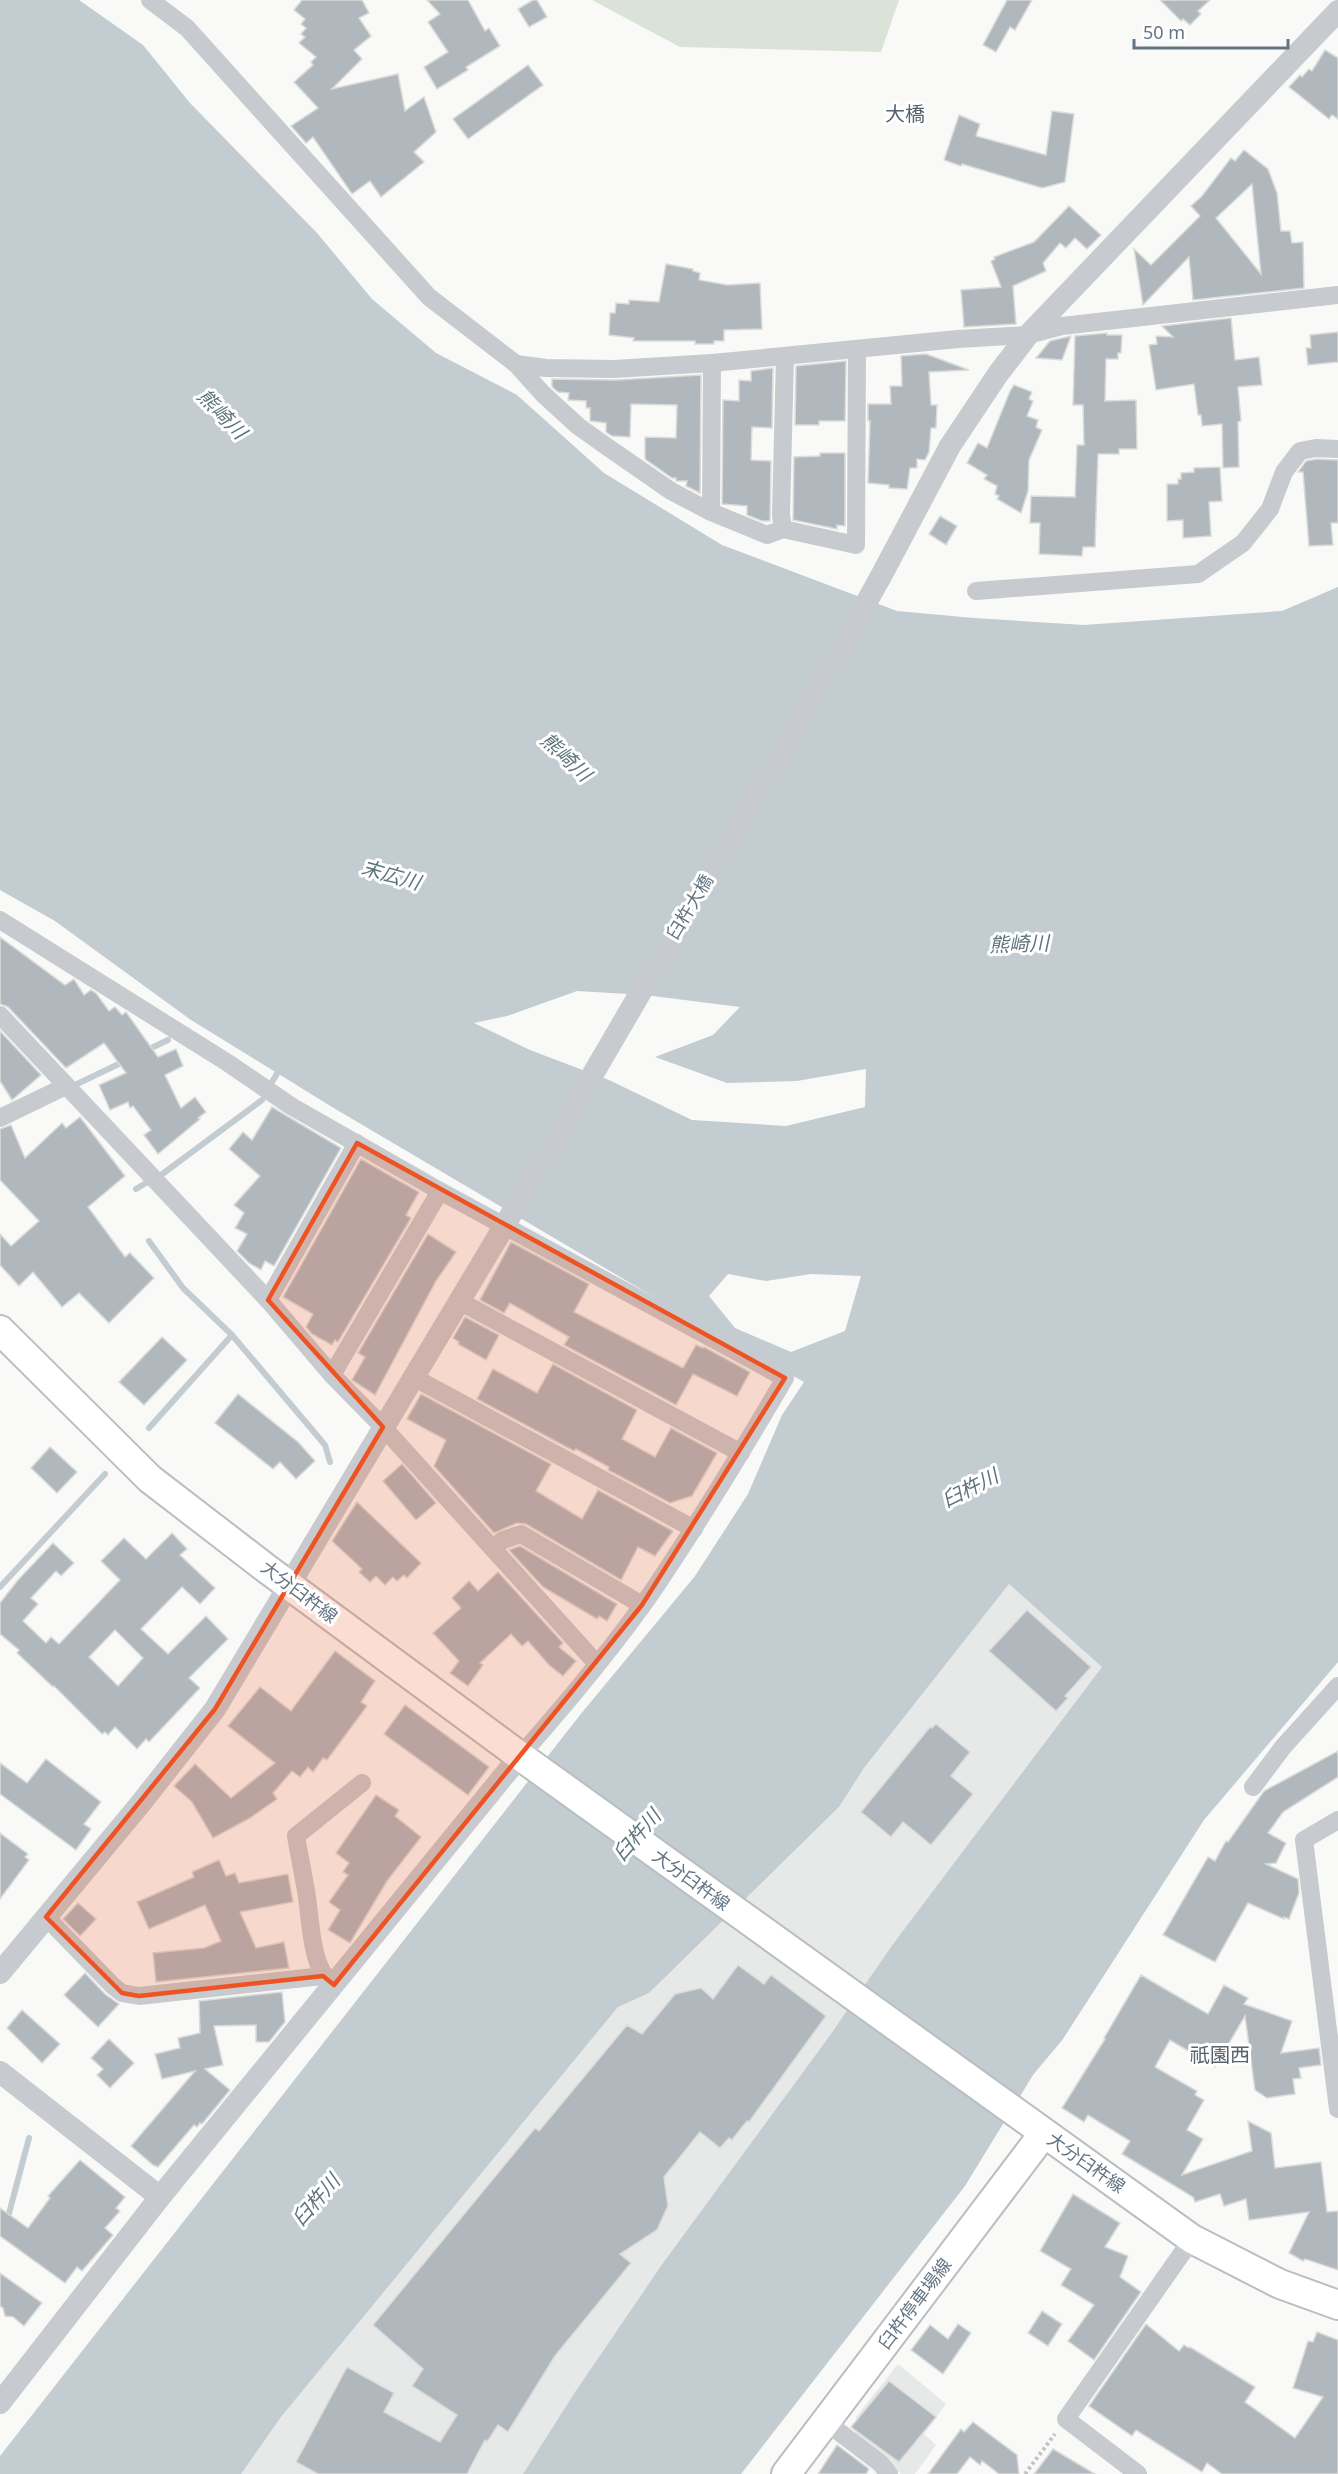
<svg xmlns="http://www.w3.org/2000/svg" width="1338" height="2474" font-family="'Noto Sans','Noto Sans JP',sans-serif">
<rect width="100%" height="100%" fill="#f9f9f7"/>
<g fill="#e7e8e8">
<path d="M1009,1584L1103,1667L893,1944L828,2038L663,2263L575,2392L523,2474H241L281,2417L618,2007L649,1993L839,1807L864,1768Z"/>
<path d="M898,2364L946,2404L924,2434L936,2445L915,2474H901L855,2434L856,2417Z"/>
</g>
<path fill="#dbe2d8" d="M592,0H899L881,52L680,47Z"/>
<path fill="#c2ccd1" fill-rule="evenodd" d="M0,0H79L143,45L190,103L317,233L372,299L436,353L517,395L604,473L722,545L897,611L974,618L1084,625L1282,611L1338,587V1662L1204,1820L1063,2039L1033,2075L965,2186L741,2474H523L575,2392L663,2263L828,2038L893,1944L1102,1667L1009,1584L864,1768L839,1807L649,1993L618,2007L281,2417L241,2474H0V2456L580,1715L695,1576L748,1494L782,1415L804,1382L676,1310L332,1107L191,1020L55,921L0,890ZM577,991L645,995L740,1007L713,1035L655,1057L727,1083L797,1081L866,1069L865,1107L786,1126L692,1120L609,1080L530,1050L474,1023L507,1016ZM728,1274L766,1281L811,1274L861,1276L845,1331L791,1352L735,1328L709,1296Z"/>
<g fill="none" stroke-linecap="round" stroke-linejoin="round">
<g stroke="#c2ccd1" stroke-width="6">
<path d="M145,1051L168,1040"/>
<path d="M272,1082L281,1067"/>
<path d="M77,1084L125,1061"/>
<path d="M161,1175L262,1100"/>
<path d="M136,1189L146,1183"/>
<path d="M149,1241L183,1288L232,1335L325,1445L330,1462"/>
<path d="M149,1428L232,1335"/>
<path d="M0,1587L105,1474"/>
<path d="M7,2221L29,2138"/>
</g>
</g>
<g fill="#b0b8be" stroke="#dbdbd9" stroke-width="1.5" fill-rule="evenodd">
<path d="M302,0H362L369,13L359,18L371,36L354,50L362,59L332,89L398,74L405,111L424,97L436,132L414,152L424,162L381,197L370,181L352,194L313,137L306,143L291,126L318,108L294,82L313,65L311,62L316,57L299,43L305,37L301,34L306,28L301,24L305,19L294,10Z"/>
<path d="M427,0H468L485,31L489,28L500,46L466,67L468,70L437,89L424,67L448,52L428,22L440,14Z"/>
<path d="M533,0H537L547,17L529,27L518,9Z"/>
<path d="M1007,0H1032L1015,30L1010,27L996,52L983,45Z"/>
<path d="M1160,0H1210L1198,11L1201,14L1190,25L1183,19L1181,21Z"/>
<path d="M1325,50L1338,58V119L1332,115L1329,119L1289,87L1300,75L1302,77L1309,69L1312,71Z"/>
<path d="M528,65L543,85L468,139L453,119Z"/>
<path d="M1052,111L1074,114L1065,182L1042,188L962,164L961,166L944,160L959,115L980,124L976,136L1046,155Z"/>
<path d="M1244,150L1268,169L1277,193L1281,231H1290L1292,243L1303,242L1304,288L1193,300L1189,257L1143,305L1134,249L1151,265L1200,216L1191,206L1202,196L1231,158L1235,161ZM1252,184L1261,274L1216,218Z"/>
<path d="M1069,206L1101,235L1087,249L1075,238L1066,248L1060,243L1043,263L1046,271L1013,286L1016,324L964,327L961,290L1001,287L991,261L995,259L994,257L1034,242Z"/>
<path d="M666,264L693,269V271L700,273L699,280L727,285L760,283L762,329L724,330V341H714V344H695V341H633L634,338L609,335L610,313H615L616,303L629,304V300L659,302Z"/>
<path d="M1231,318L1235,360L1259,357L1262,385L1238,387L1241,421L1238,422L1239,467L1223,468L1222,424L1202,426L1201,415H1198L1194,384L1156,390L1149,345L1157,344L1156,336L1173,337L1162,326Z"/>
<path d="M1338,332V362L1308,365L1306,348H1311L1310,335Z"/>
<path d="M1107,333V335H1122L1121,353H1118V359H1106L1105,401L1136,400L1137,449H1119V454H1098L1095,547H1083L1082,556L1039,554L1040,523H1030L1031,496L1075,497L1077,445H1084L1083,405H1073L1075,336Z"/>
<path d="M1071,336L1062,360L1036,358L1050,341Z"/>
<path d="M926,354L969,370L929,372L931,405H937L936,428H931L929,452L925,460L917,459V468H910L907,489L889,488V485L868,483L870,421H868V404H891L890,386H902L901,356Z"/>
<path d="M846,361L845,421H819V425H795L796,366Z"/>
<path d="M773,368L772,428L752,427L751,460L771,461L770,521H762L747,515V506L722,504L723,400L739,401V380L751,381V371Z"/>
<path d="M701,375L700,493L686,486L687,481H676V478H672L645,459V437L676,438L677,405L631,404L630,437L612,436L606,432V423L590,421V408H586V401L568,400L569,393L558,392L552,387V379L615,380Z"/>
<path d="M1014,385L1032,392L1029,399L1033,401L1027,416L1038,420L1036,427L1042,430L1029,460L1028,491L1021,513L997,499L999,496L995,494L997,486L984,479L987,475L967,463L978,443L987,448L1010,391Z"/>
<path d="M820,453H845V526L837,525V529L793,520L794,457L820,456Z"/>
<path d="M1317,459L1338,460V523H1331L1333,545L1309,546L1303,472H1298L1306,461Z"/>
<path d="M1220,467L1222,501L1209,502L1211,536L1183,538V520L1167,521V484H1178V479H1181V473L1194,472V468Z"/>
<path d="M940,516L957,526L946,545L929,534Z"/>
<path d="M0,937L65,985L74,979L84,995L91,990L96,993L109,1011L115,1007L122,1015L126,1012L158,1057L176,1049L183,1066L165,1075L181,1108L195,1097L206,1112L198,1118L200,1119L158,1154L144,1135L151,1130L133,1106L130,1108L128,1102L110,1110L99,1085L126,1073L104,1043L66,1068L8,1007L0,1004Z"/>
<path d="M0,1031L41,1075L12,1100L0,1081Z"/>
<path d="M272,1107L341,1148L274,1266L265,1261L261,1270L249,1263L237,1251L247,1234L235,1228L244,1213L234,1205L260,1176L229,1149L243,1132L252,1140Z"/>
<path d="M80,1117L125,1176L88,1207L125,1257L130,1253L154,1278L109,1323L79,1293L62,1307L33,1272L19,1286L0,1265V1234L11,1246L39,1221L0,1180V1129L11,1125L25,1158L62,1123L66,1128Z"/>
<path d="M361,1159L419,1192L406,1215L411,1218L338,1342L335,1340L332,1345L312,1334L306,1327L313,1314L283,1297Z"/>
<path d="M428,1234L456,1252L436,1281L375,1395L352,1380L365,1357L358,1353Z"/>
<path d="M511,1242L589,1284L574,1312L683,1368L696,1345L703,1348L704,1347L750,1372L737,1396L693,1374L676,1405L564,1345L569,1337L510,1303L504,1313L480,1300Z"/>
<path d="M465,1317L499,1335L486,1360L458,1344L459,1342L453,1338Z"/>
<path d="M162,1337L187,1360L144,1405L119,1382Z"/>
<path d="M553,1364L637,1410L622,1439L655,1457L671,1428L717,1453L692,1496L670,1503L608,1470L609,1467L576,1449L574,1451L477,1399L493,1369L537,1393Z"/>
<path d="M238,1394L298,1442L315,1461L296,1479L280,1462L273,1469L215,1423Z"/>
<path d="M421,1394L551,1464L536,1491L582,1519L598,1490L673,1531L655,1556L638,1547L621,1580L526,1524L517,1523L494,1533L434,1466L446,1440L407,1419Z"/>
<path d="M50,1447L77,1472L57,1493L31,1468Z"/>
<path d="M402,1464L436,1503L416,1520L383,1481Z"/>
<path d="M357,1502L421,1563L407,1578L404,1575L397,1581L393,1577L385,1585L376,1576L370,1582L359,1572L362,1569L332,1541Z"/>
<path d="M172,1533L187,1549L180,1555L215,1588L200,1604L182,1587L141,1629L168,1654L206,1616L228,1639L189,1678L200,1688L149,1742L146,1739L137,1749L115,1727L108,1735L105,1732L102,1734L54,1686L53,1687L17,1653L19,1650L0,1634V1603L18,1580L53,1543L74,1563L61,1576L56,1571L31,1598L38,1604L23,1621L46,1643L51,1637L59,1644L120,1580L101,1561L124,1538L146,1559ZM115,1630L143,1658L118,1686L89,1657Z"/>
<path d="M520,1546L617,1604L607,1621L599,1616L597,1619L543,1587L509,1550Z"/>
<path d="M498,1572L563,1643L559,1647L576,1661L563,1676L549,1665L528,1641L522,1646L511,1634L480,1663L483,1665L468,1686L450,1673L459,1661L433,1633L461,1608L452,1598L469,1581L478,1591Z"/>
<path d="M1027,1610L1091,1667L1065,1696L1068,1698L1056,1711L989,1651Z"/>
<path d="M335,1651L375,1681L361,1702L367,1706L327,1760L323,1758L313,1772L308,1767L300,1777L292,1771L273,1793L277,1799L250,1818L213,1838L192,1802L174,1786L195,1764L231,1798L275,1763L228,1726L260,1687L291,1711Z"/>
<path d="M405,1705L489,1767L468,1795L384,1734Z"/>
<path d="M936,1724L970,1752L951,1776L973,1794L931,1845L903,1822L891,1837L861,1812L930,1727L932,1728Z"/>
<path d="M1338,1751V1777L1283,1812L1268,1833L1286,1843L1276,1863L1266,1864L1298,1879L1299,1893L1289,1919L1284,1917V1919L1248,1903L1215,1962L1163,1935L1208,1857L1215,1861L1226,1841L1228,1842L1264,1791Z"/>
<path d="M46,1759L101,1802L84,1824L91,1829L76,1850L0,1794V1763L27,1783Z"/>
<path d="M376,1795L399,1810L395,1816L421,1837L387,1881L350,1943L328,1930L340,1910L329,1902L348,1875L343,1872L349,1863L336,1853Z"/>
<path d="M0,1833L28,1854L25,1857L29,1860L0,1899Z"/>
<path d="M219,1860L226,1876L235,1873L239,1883L288,1874L293,1902L240,1912L256,1948L284,1942L289,1968L156,1982L153,1953L204,1948L221,1941L205,1905L149,1929L137,1902L194,1877L192,1872Z"/>
<path d="M78,1903L96,1919L80,1936L63,1919Z"/>
<path d="M738,1965L764,1984L771,1975L826,2016L749,2122L747,2121L732,2140L729,2138L720,2148L700,2132L664,2177L668,2206L657,2230L620,2254L631,2263L555,2356L508,2432L498,2425L487,2442L485,2440L467,2474H318L296,2462L347,2367L394,2393L384,2412L440,2442L457,2415L412,2386L423,2369L373,2325L535,2128L539,2131L627,2025L642,2034L675,1994L701,1988L713,1999Z"/>
<path d="M85,1973L105,1994L119,2004L98,2027L64,1995Z"/>
<path d="M1141,1975L1208,2014L1224,1985L1248,1998L1244,2004L1292,2021L1281,2053L1319,2048L1321,2065L1299,2068L1301,2078L1293,2079L1295,2094L1267,2098L1255,2090L1245,2016L1215,2067L1170,2040L1155,2067L1197,2091L1195,2095L1204,2100L1187,2130L1203,2139L1182,2175L1252,2151L1248,2121L1271,2133L1275,2168L1321,2162L1327,2212L1338,2211V2270L1305,2259L1303,2261L1289,2253L1309,2212L1249,2220L1246,2199L1224,2206L1220,2194L1195,2202L1193,2197L1122,2154L1130,2141L1088,2115L1084,2122L1062,2108L1105,2039L1104,2038Z"/>
<path d="M282,1992L285,2022L269,2042H256V2025L214,2026L223,2065L205,2069L230,2090L202,2124L200,2123L197,2127L194,2125L158,2167L153,2165L131,2146L195,2071L162,2079L155,2054L180,2048L178,2038L200,2033L199,2001Z"/>
<path d="M22,2010L60,2044L42,2063L7,2028Z"/>
<path d="M109,2039L134,2063L110,2088L97,2075L103,2069L91,2058Z"/>
<path d="M80,2160L125,2197L116,2208L120,2211L105,2228L113,2235L82,2271L77,2267L65,2283L0,2236V2208L28,2228L50,2198L48,2196Z"/>
<path d="M1073,2194L1120,2223L1105,2247L1128,2256L1120,2277L1141,2292L1094,2360L1068,2341L1094,2305L1061,2285L1071,2269L1040,2251Z"/>
<path d="M0,2273L42,2303L24,2326L13,2317L5,2316L3,2308L0,2306Z"/>
<path d="M1042,2311L1062,2324L1048,2346L1028,2333Z"/>
<path d="M958,2324L971,2333L943,2374L911,2350L930,2325L948,2339Z"/>
<path d="M1146,2324L1179,2351L1184,2345L1189,2348L1190,2347L1255,2387L1245,2402L1295,2438L1323,2397L1293,2388L1308,2341L1313,2342L1317,2332L1338,2340V2474H1222L1207,2463L1202,2472L1136,2430L1132,2436L1089,2406Z"/>
<path d="M889,2381L936,2417L899,2462L851,2427Z"/>
<path d="M973,2422L1017,2455L1019,2474H999L982,2461L980,2465L970,2457L957,2474H928L961,2429L964,2432Z"/>
<path d="M837,2445L869,2469L866,2474H818Z"/>
<path d="M1053,2449L1095,2474H1034Z"/>
</g>
<g fill="none" stroke-linecap="round" stroke-linejoin="round">
<defs>
<g id="primary">
<path d="M0,1330L150,1479L267,1569L520,1756L1192,2239L1280,2284L1338,2305"/>
<path d="M786,2474L1044,2133"/>
</g>
</defs>
<use href="#primary" stroke="#babec2" stroke-width="32"/>
<path stroke="#c0c3c5" stroke-width="4" stroke-dasharray="3 3" stroke-linecap="butt" d="M1025,2474L1055,2434"/>
<g stroke="#c7cbcf" stroke-width="18">
<path d="M150,0L187,28L429,297L516,364L543,394L578,426L606,446L671,491L711,512L767,535L783,529L856,545L857,349"/>
<path d="M516,364L546,368L614,369L712,363L958,339L1028,335L1062,326L1338,295"/>
<path d="M711,512L712,363"/>
<path d="M783,529L781,515L785,356"/>
<path d="M976,591L1198,574L1243,543L1270,509L1284,472L1300,451L1316,448L1338,449"/>
<path d="M0,920L228,1063L291,1106L440,1191L785,1378C743,1450 699,1522 652,1592C612,1649 566,1704 520,1756"/>
<path d="M0,1015L268,1300L332,1375L383,1427L597,1664"/>
<path d="M0,1118L66,1086"/>
<path d="M268,1300L357,1143"/>
<path d="M459,1301L741,1453"/>
<path d="M332,1375L440,1191"/>
<path d="M413,1377L694,1529"/>
<path d="M493,1548L503,1540L521,1534L642,1605"/>
<path d="M1253,1787L1283,1747L1338,1686"/>
<path d="M1338,1820L1304,1840L1338,2109"/>
<path d="M46,1917L113,1986L122,1993L139,1996L323,1976"/>
<path d="M331,1983C310,1966 311,1917 306,1891C303,1873 299,1854 296,1836L362,1783"/>
<path d="M826,2422L880,2463L889,2474"/>
<path d="M1138,2474L1066,2419L1192,2239"/>
</g>
<g stroke="#c7cbcf" stroke-width="22">
<path d="M880,578L950,446L998,374L1028,335L1338,11"/>
<path d="M0,1973L141,1803L215,1709L499,1235"/>
<path d="M0,2072L160,2197"/>
<path d="M0,2403L160,2197L520,1756"/>
</g>
<use href="#primary" stroke="#fff" stroke-width="28"/>
<path stroke="#c7cbcf" stroke-width="22" d="M499,1235L824,678L880,578"/>
</g>
<path fill="#ed5323" fill-opacity="0.2" stroke="#ed5323" stroke-width="4.5" stroke-linejoin="round" d="M357,1143L785,1378L642,1605L334,1985L323,1976L139,1996L122,1993L46,1917L215,1709L383,1427L268,1300Z"/>
<g text-anchor="middle" stroke-width="6" stroke-linejoin="round" paint-order="stroke">
<g font-size="18" fill="#637584" stroke="#fff">
<text transform="translate(690 907) rotate(-59)" y="6">臼杵大橋</text>
<text transform="translate(299 1592) rotate(37)" y="6">大分臼杵線</text>
<text transform="translate(691 1880) rotate(36)" y="6">大分臼杵線</text>
<text transform="translate(1086 2163) rotate(35)" y="6">大分臼杵線</text>
<text transform="translate(915 2304) rotate(-53)" y="6">臼杵停車場線</text>
</g>
<g font-size="20" fill="#55636e" stroke="#fff">
<text x="905" y="121">大橋</text>
<text x="1220" y="2062">祇園西</text>
</g>
<g font-size="20" font-style="italic" fill="#5e747d" stroke="#fff">
<text transform="translate(222 414) rotate(46)" y="7">熊崎川</text>
<text transform="translate(566 757) rotate(43)" y="7">熊崎川</text>
<text transform="translate(391 875) rotate(16)" y="7">末広川</text>
<text transform="translate(1019 944) rotate(-2)" y="7">熊崎川</text>
<text transform="translate(970 1488) rotate(-27)" y="7">臼杵川</text>
<text transform="translate(637 1835) rotate(-49)" y="7">臼杵川</text>
<text transform="translate(316 2200) rotate(-49)" y="7">臼杵川</text>
</g>
</g>
<path d="M1134 39v9h154v-9" fill="none" stroke="#637584" stroke-width="3"/>
<text x="1143" y="39" font-size="18" fill="#637584" stroke="#ffffff" stroke-width="4.5" paint-order="stroke">50 m</text>
</svg>
